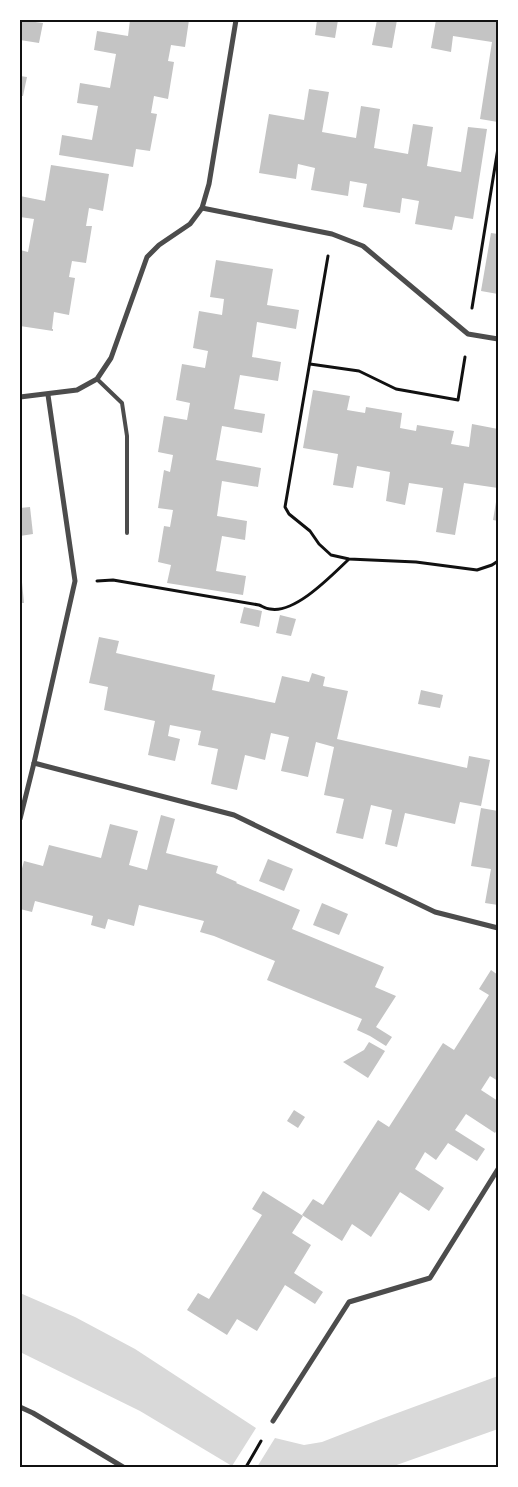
<svg xmlns="http://www.w3.org/2000/svg" width="518" height="1487" font-family="'Crimson Pro',serif">
<rect width="100%" height="100%" fill="#fff"/>
<g fill="#d9d9d9">
<path d="M20,1293L75,1317L135,1349L256,1428L232,1466L140,1411L20,1352Z"/>
<path d="M498,1376V1429L391,1467H257L275,1438L304,1445L322,1442L381,1419Z"/>
</g>
<g fill="#c4c4c4">
<path d="M20,20L43,23L39,43L20,40Z"/>
<path d="M130,20H189L185,47L171,45L168,61L174,62L168,99L154,96L151,113L157,114L150,151L136,149L133,167L59,155L62,135L92,140L98,106L77,103L80,83L110,88L116,54L94,50L97,31L128,36Z"/>
<path d="M317,20H338L335,38L315,35Z"/>
<path d="M377,20H397L392,48L372,45Z"/>
<path d="M436,20H498V122L480,119L492,42L453,36L451,52L431,48Z"/>
<path d="M20,76L27,77L23,96H20Z"/>
<path d="M309,89L329,92L322,132L356,138L361,106L380,109L374,148L408,154L413,124L433,127L427,166L461,172L468,127L487,129L473,219L455,216L452,230L415,224L419,201L402,198L400,213L363,207L367,184L350,181L348,196L311,190L315,168L298,164L296,179L259,173L269,114L304,120Z"/>
<path d="M51,165L109,174L103,211L89,208L86,226H92L86,263L72,261L69,277L75,278L69,315L54,312L52,329H53V331L20,326V250L28,252L34,219L20,217V196L45,201Z"/>
<path d="M491,233L498,234V294L481,291Z"/>
<path d="M216,260L273,269L267,305L299,310L296,329L257,322L252,357L281,362L278,381L240,375L234,409L265,414L262,433L222,426L216,460L261,468L258,487L222,481L217,516L247,521L245,540L222,536L216,571L246,576L243,595L167,583L171,565L158,562L164,526L170,527L173,510L158,508L164,470L170,472L173,455L158,452L164,416L187,420L190,403L176,400L182,364L205,368L208,351L193,348L199,311L222,315L224,299L210,297Z"/>
<path d="M313,390L350,396L347,410L365,413L366,407L402,413L400,428L416,431L417,425L454,431L451,444L469,447L472,424L498,429V488L464,483L455,535L436,532L443,488L409,483L405,505L386,501L390,472L357,466L353,488L333,485L338,454L303,448Z"/>
<path d="M497,496H498V521L493,520Z"/>
<path d="M30,507L33,534L20,536V508Z"/>
<path d="M20,572H21L24,603H20Z"/>
<path d="M244,607L262,611L259,627L240,623Z"/>
<path d="M280,615L296,619L291,636L276,633Z"/>
<path d="M99,637L119,641L116,653L215,675L212,690L275,703L282,676L309,682L312,673L325,677L323,686L348,691L337,739L467,768L469,756L490,760L481,806L460,802L455,824L405,813L397,847L385,844L392,810L371,805L363,839L336,833L344,799L324,795L334,747L316,742L308,777L295,774L281,771L289,737L271,733L265,760L245,755L237,790L211,784L218,749L198,745L201,731L170,725L168,736L180,739L175,761L148,755L155,721L104,710L108,687L89,683Z"/>
<path d="M421,690L443,695L440,708L418,704Z"/>
<path d="M481,808L498,811V905L485,903L491,869L471,866Z"/>
<path d="M161,815L175,819L166,853L218,866L216,873L237,882L236,883L300,910L292,929L384,967L375,987L396,996L376,1027L392,1037L386,1046L370,1036L357,1030L362,1019L267,980L275,961L214,936L200,932L204,921L139,905L134,926L108,919L105,929L91,925L93,916L35,901L32,912L20,909V876L24,861L43,866L49,845L101,858L110,824L138,831L129,865L147,870Z"/>
<path d="M268,859L293,869L284,891L259,881Z"/>
<path d="M322,903L348,914L339,935L313,925Z"/>
<path d="M491,970L498,975V1081L490,1076L481,1090L498,1101V1128L495,1133L466,1114L455,1130L485,1149L477,1161L448,1143L436,1160L425,1152L415,1169L444,1188L429,1211L400,1192L371,1237L352,1224L342,1241L302,1215L313,1199L323,1205L378,1120L389,1127L443,1043L454,1050L489,995L479,989Z"/>
<path d="M369,1042L385,1051L368,1078L343,1062L364,1050Z"/>
<path d="M294,1110L305,1117L298,1128L287,1121Z"/>
<path d="M263,1191L303,1216L292,1233L311,1245L294,1273L323,1292L315,1304L285,1285L257,1331L237,1319L227,1335L187,1310L198,1293L209,1299L262,1215L252,1209Z"/>
</g>
<g fill="none" stroke-linecap="round" stroke-linejoin="round">
<g stroke="#111" stroke-width="3">
<path d="M328,256L285,507L289,514L310,531L319,544L331,555L349,559L416,562L477,570L492,565L498,561"/>
<path d="M472,308L498,148"/>
<path d="M310,364L359,371L396,389L458,400L465,357"/>
<path d="M97,581L113,580L259,605C262,606 266,609 270,609C295,614 331,576 348,560"/>
<path d="M246,1467L261,1441"/>
</g>
<path stroke="#4c4c4c" stroke-width="4" d="M97,379L122,403L127,436V533"/>
<g stroke="#4c4c4c" stroke-width="5">
<path d="M202,208L332,234L363,246L468,334L498,339"/>
<path d="M48,395L75,581L34,763L234,815L435,912L498,928"/>
<path d="M20,397L77,390L97,379L111,358L147,257L159,245L190,224L202,208L209,184L236,20"/>
<path d="M20,819L34,763"/>
<path d="M20,1407L33,1413L123,1467"/>
<path d="M273,1421L349,1302L430,1278L498,1169"/>
</g>
</g>
<rect width="518" height="1487" fill="none" stroke="#ffffff" stroke-width="42"/>
<rect x="21" y="21" width="476" height="1445" fill="none" stroke="#111" stroke-width="2"/>
</svg>
